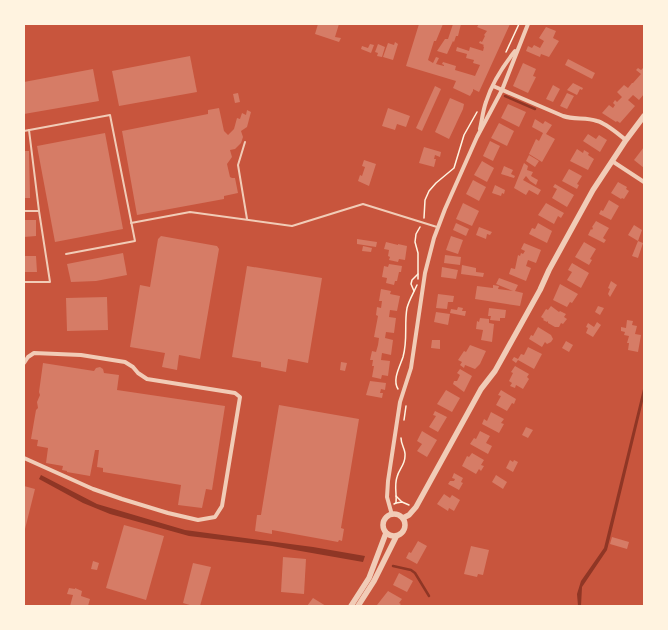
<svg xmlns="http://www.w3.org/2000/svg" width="668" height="630" font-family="'PT Sans',sans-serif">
<rect width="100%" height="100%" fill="#c8553d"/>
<g fill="#8f3625">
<path d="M644,385V397L610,538L607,550L582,587L581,606H578L577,594L581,581L604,548Z"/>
<path d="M41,475L97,504L185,530L313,547L365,556L363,562L272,546L189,536L110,514L83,503L39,479Z"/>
</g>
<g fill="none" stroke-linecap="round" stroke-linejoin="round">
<g stroke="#8f3625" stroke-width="2.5">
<path d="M505,96L535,109"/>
<path d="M393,566L411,570L415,573L429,596"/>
</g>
</g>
<g fill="#d67c66">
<path d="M318,24H339L335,37L341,38L339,42L315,34Z"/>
<path d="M419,24H443L436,41H434L428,60L433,63L436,57L439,58L436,64L444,66V65L442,64L443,62L456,66L455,70L475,76L480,65L473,63L474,60L466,58L467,54L456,51L457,47L469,51L470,47L483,51L484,47L483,46L484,45L479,43L480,41L482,42L485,36L484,35L487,31L477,27L479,24L488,25V24H510L479,92L473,89V91L470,96L453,88L456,81L406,66Z"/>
<path d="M453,24H461L458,36H456L454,42L453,41L447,54L437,51L445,39H448Z"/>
<path d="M546,27L556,31L553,38L559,41L549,57L541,54L540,57L526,51L528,46L532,48L534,45L540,48L544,41L539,38Z"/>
<path d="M395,42L398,44L393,60L383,57L388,43L394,45Z"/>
<path d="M370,44L374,45L371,53L361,49L362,46L368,48Z"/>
<path d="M378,44L385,47L382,57L377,56L378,53L375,52Z"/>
<path d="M190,56L197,92L119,106L112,71Z"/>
<path d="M568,59L595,73L592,79L565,65Z"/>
<path d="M523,63L536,69L533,76L536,77L528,93L513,86Z"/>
<path d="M644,67V94L639,100L633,95L628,100L635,106L620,123L617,121L616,122L602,113L609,105L613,108L615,105L613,103L615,100L617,102L622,97L617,92L624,85L628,88L632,83H633L641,74L636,70L638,68L641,70Z"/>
<path d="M93,69L99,101L24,114V82Z"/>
<path d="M573,83L583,88L582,90L580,89L577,95L567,90Z"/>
<path d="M553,85L560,89L553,102L546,99Z"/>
<path d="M435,86L441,89L422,131L416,128Z"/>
<path d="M238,93L240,102L235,103L233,94Z"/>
<path d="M567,93L574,96L567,109L560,106Z"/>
<path d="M450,98L464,104L463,109L449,139L435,132Z"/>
<path d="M508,104L526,112L519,127L501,118Z"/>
<path d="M219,108L224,131L228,135L234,129L237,118L240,119L242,113L246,115L247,110L251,112L247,127L241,131L243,137L241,143L235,149L230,150L232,157L227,164L230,177L232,178H235L238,193L224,196V199L137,215L122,131L208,114V110Z"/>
<path d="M388,108L410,116L406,127L397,124L395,130L382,126Z"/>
<path d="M535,119L543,124L545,121L552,125L546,134L555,139L542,162L529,154L536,139L539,141L543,133L532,127Z"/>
<path d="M499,123L514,131L507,146L491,138Z"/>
<path d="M105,133L123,229L55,242L37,146Z"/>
<path d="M588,134L596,139L599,135L607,140L600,152L583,141Z"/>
<path d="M490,141L500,146L493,161L483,156Z"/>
<path d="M424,147L441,152L440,157L435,155L434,159H436L434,167L419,163Z"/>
<path d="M644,147V168L634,160Z"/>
<path d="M577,149L583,153L584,150L589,153L588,155L594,159L588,170L570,161Z"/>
<path d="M24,151H29L30,198H24Z"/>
<path d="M529,155L539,161L535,167L526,161Z"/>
<path d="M364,160L376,164L369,186L358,181L360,175L362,176L365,167L362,166Z"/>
<path d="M482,161L494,168L487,182L474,175Z"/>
<path d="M524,163L528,166L527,170L533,172L531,176L538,180L536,185L530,181L526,176L523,180L541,190L538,195L529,190L526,195L514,188Z"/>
<path d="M504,166L513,170L511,174L515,176L514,178L501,174Z"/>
<path d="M569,169L582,176L577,184L579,185L577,189L562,181Z"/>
<path d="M473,180L486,187L479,201L466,194Z"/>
<path d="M618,182L627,187L626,189L629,191L624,199L622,198L621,199L611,193Z"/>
<path d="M555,184L574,195L567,207L552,198L557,189L553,187Z"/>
<path d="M495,185L505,190L504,194L502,193L501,196L492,193Z"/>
<path d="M609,200L619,206L611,220L599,214L601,210L603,211Z"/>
<path d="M463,203L479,211L472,226L456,219Z"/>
<path d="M546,203L564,213L561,218L558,216L554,224L538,215Z"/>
<path d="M24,220H36V236L24,237Z"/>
<path d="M596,221L609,228L603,238L606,240L604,243L588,235L591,229L592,230L593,228L592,227Z"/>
<path d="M456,223L469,229L466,236L453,230Z"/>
<path d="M538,223L552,231L547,243L529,234L532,228L535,229Z"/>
<path d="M634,225L642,230L638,241L628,235Z"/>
<path d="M479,227L492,232L490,235L487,234L486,239L476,235Z"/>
<path d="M161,236L217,246L219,249L200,359L179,355L177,370L162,367L165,353L130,347L140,285L150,287L158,239Z"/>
<path d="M451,236L463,240L458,254L446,250Z"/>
<path d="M357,239L377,242L376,247L357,244Z"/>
<path d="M638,241L643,243L638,258L632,256Z"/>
<path d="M386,242L398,245V244L407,246L405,260L399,259L398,262L389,260L390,257L388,256L389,250L384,249Z"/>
<path d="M584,242L596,249L590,259L592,260L589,265L575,257Z"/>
<path d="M524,243L541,250L536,263L528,260L526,266L531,268L526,281L509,274L511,268L515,269L518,255L520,256L521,253L523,254L525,251L521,249Z"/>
<path d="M363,246L372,248L371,252L362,251Z"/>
<path d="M123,253L127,275L96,281L71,282L67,264Z"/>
<path d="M445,255L461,257L460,265L444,263Z"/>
<path d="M24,256H36L37,272H24Z"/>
<path d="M572,263L589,273L581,288L567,280L572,272L568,270Z"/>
<path d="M389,264L402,266L401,272H399L397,281H395L394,285L386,283L387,278L382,277L384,266L388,267Z"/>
<path d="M462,265L476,268V272L484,273L483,277L461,274Z"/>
<path d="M247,266L322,278L308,363L288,359L286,372L261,367V362L232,357Z"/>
<path d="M442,267L458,270L456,279L441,277Z"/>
<path d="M499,278L518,285L515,291L523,293L520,306L475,299L477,286L493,288V285L499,286L498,289L513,291L496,284Z"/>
<path d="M611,281L617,285L610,297L608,294L610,289L608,288Z"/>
<path d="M560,284L578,294L572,303L570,302L567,307L553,300Z"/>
<path d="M381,289L391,291L390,294L400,296L397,311L390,310L389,317L396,318L394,333L386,332L385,338L393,340L391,355L382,353L381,360L390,361L388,376L382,375L381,379L372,377L374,366H372L373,360H370L372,351L376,352L378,345L379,338L374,337L378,316L376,315L377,307L381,308L382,301H379Z"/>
<path d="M438,294L454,296L453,302H448L447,309L436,308Z"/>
<path d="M107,297L108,330L67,331L66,298Z"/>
<path d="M551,306L559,312L560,311L566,314L564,317L567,319L563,324L561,323L559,327H555L548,323V321L547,322L543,320L544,319L541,317L546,309L548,310Z"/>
<path d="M598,306L604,308L600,315L595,312Z"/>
<path d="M458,307L463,308L462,311H466L465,316L450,313L451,309L457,310Z"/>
<path d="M489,308L506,310L505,318H500V321L490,320L491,316H488Z"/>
<path d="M436,312L450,314L448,325L434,322Z"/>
<path d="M480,318L489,319V323L494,324L492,342L481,340L483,330L476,329L477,321L479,322Z"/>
<path d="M627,320L633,321L632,325L637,326L635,334L641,335L638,352L628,350L629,343H627L629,336L624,335L625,332L621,331V327L626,328Z"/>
<path d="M597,322L601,325L593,337L586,333L588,328L586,327L588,323L594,327Z"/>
<path d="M538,327L551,335L553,339L551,342L547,344L545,342L542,347L529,339L531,335L533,336Z"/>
<path d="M432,340H440V349L431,348Z"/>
<path d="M566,341L573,345L569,352L562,348Z"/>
<path d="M470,345L486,351L480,364L475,369L465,365L464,368L460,365L462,362L458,360L464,351L466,352Z"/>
<path d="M528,347L542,354L534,369L518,360L516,363L512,360L514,357L518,359L521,354L524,355Z"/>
<path d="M341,362L347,363L345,371L340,370Z"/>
<path d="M43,363L94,371L96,368L100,367L103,369L104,373L119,375L117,390L225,406L212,490L206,489L202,508L178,505L181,485L103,472V468L97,467L99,450H95L90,476L67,472V471L62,470L63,466L46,463L48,448L37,446L38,440L31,439L36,410L38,408L37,402L40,395L39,392Z"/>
<path d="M515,366L529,374L527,377L529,379L523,389L516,385L515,388L510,386L512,383L509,381L513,373L511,372Z"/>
<path d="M460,369L472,376L464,392L453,384L454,381H457L460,375L457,373Z"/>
<path d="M370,381L386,383L385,390L381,389L380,393H383L382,398L366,395Z"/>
<path d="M446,390L460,398L452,412L437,404Z"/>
<path d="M501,390L516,399L514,404L512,403L507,411L496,405L501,396L498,395Z"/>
<path d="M279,405L359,419L341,528L344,529L342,541L339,540L338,542L272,530V534L255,531L257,515H261Z"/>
<path d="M435,411L447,417L438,432L429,427L436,416L433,415Z"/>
<path d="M491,412L504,419L501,423L504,424L499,433L482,424L484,419L487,421Z"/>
<path d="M526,427L533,430L528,438L522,435Z"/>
<path d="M422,431L437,440L427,457L417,451L422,444L417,441Z"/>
<path d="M480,431L490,436L486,443L492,446L488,454L470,444L474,438L476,439Z"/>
<path d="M472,453L484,460L481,465L484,466L481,471L479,469L476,474L462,466L467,456L469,457Z"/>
<path d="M510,460L513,462L514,460L518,462L513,472L506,468Z"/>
<path d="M454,473L463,478L461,482L463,483L459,490L448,484L450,481H454L455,479L452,478Z"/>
<path d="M496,475L507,482L503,489L492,482Z"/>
<path d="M24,486L35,489L25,529H24Z"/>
<path d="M444,494L450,498L452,495L460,500L454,511L449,508L448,511L437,504Z"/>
<path d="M124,525L164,536L146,600L106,588Z"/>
<path d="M612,537L629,542L627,549L610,544Z"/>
<path d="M418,541L427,546L417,564L406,558L409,552L411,553Z"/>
<path d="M471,546L489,550L483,575L478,574L477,577L464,574Z"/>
<path d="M283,557L306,559L304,594L281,592Z"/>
<path d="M93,561L99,563L97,570L91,569Z"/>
<path d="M193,563L211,567L200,606H193L183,603Z"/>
<path d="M399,573L413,581L407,592L393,585Z"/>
<path d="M69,588L75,589V588L82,591L81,596L90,599L88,606H70L73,595L67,594Z"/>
<path d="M388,591L402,599L399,603L401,604L399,606L377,605Z"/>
<path d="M313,598L326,606H307Z"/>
</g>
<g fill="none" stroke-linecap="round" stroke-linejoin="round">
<g stroke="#fff3e0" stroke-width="1.5">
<path d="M506,52L519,24"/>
<path d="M424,218L425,200L429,191L436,183L454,168L464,135L477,112"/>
<path d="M418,279V253L415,242L416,234L420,227"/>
<path d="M414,291L411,284L412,280L418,274"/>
<path d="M398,389C392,380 400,366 403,357C408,340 404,324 407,308C409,300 414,292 417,285"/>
<path d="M404,420L406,406"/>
<path d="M396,496L402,502"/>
<path d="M396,503L402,502L409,505"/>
<path d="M394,504L396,503C397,494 394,486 397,477C399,469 405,465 405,456C406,450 401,445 401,438"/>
</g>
<g stroke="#f1ccb7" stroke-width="2">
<path d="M29,130L39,211"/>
<path d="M24,131L110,115L135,241L66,254"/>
<path d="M245,142L238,165L247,219"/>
<path d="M24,211H39L50,282H24"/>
<path d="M131,223L190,212L292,226L363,204L437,227"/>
</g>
<g stroke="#f1ccb7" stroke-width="4">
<path d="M493,86L563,116C574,120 586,117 597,121C606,123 618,134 626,140"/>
<path d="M480,129C482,120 483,110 486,102C492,83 503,66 515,51"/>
<path d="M612,161L644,182"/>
<path d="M24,363L28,357L34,353L81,355L125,362L133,367L138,373L147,379L235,393L240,397L222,506L215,517L198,520L168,513L122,499L93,489L24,458"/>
<path d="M392,515L387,497L388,481L400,402L411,368L425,273L434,238L445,209L477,137L502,90L528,24"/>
</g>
<g stroke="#f1ccb7" stroke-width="5.5">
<circle cx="394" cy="525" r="11"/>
<path d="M403,518L409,515L416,507L481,389L495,371L540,290L549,270L593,190L626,140L644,116"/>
<path d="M351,606L369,578L386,533"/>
<path d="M358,606L374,581L396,537"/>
</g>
</g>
<rect width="668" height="630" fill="none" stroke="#fff3e0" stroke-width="50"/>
</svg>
